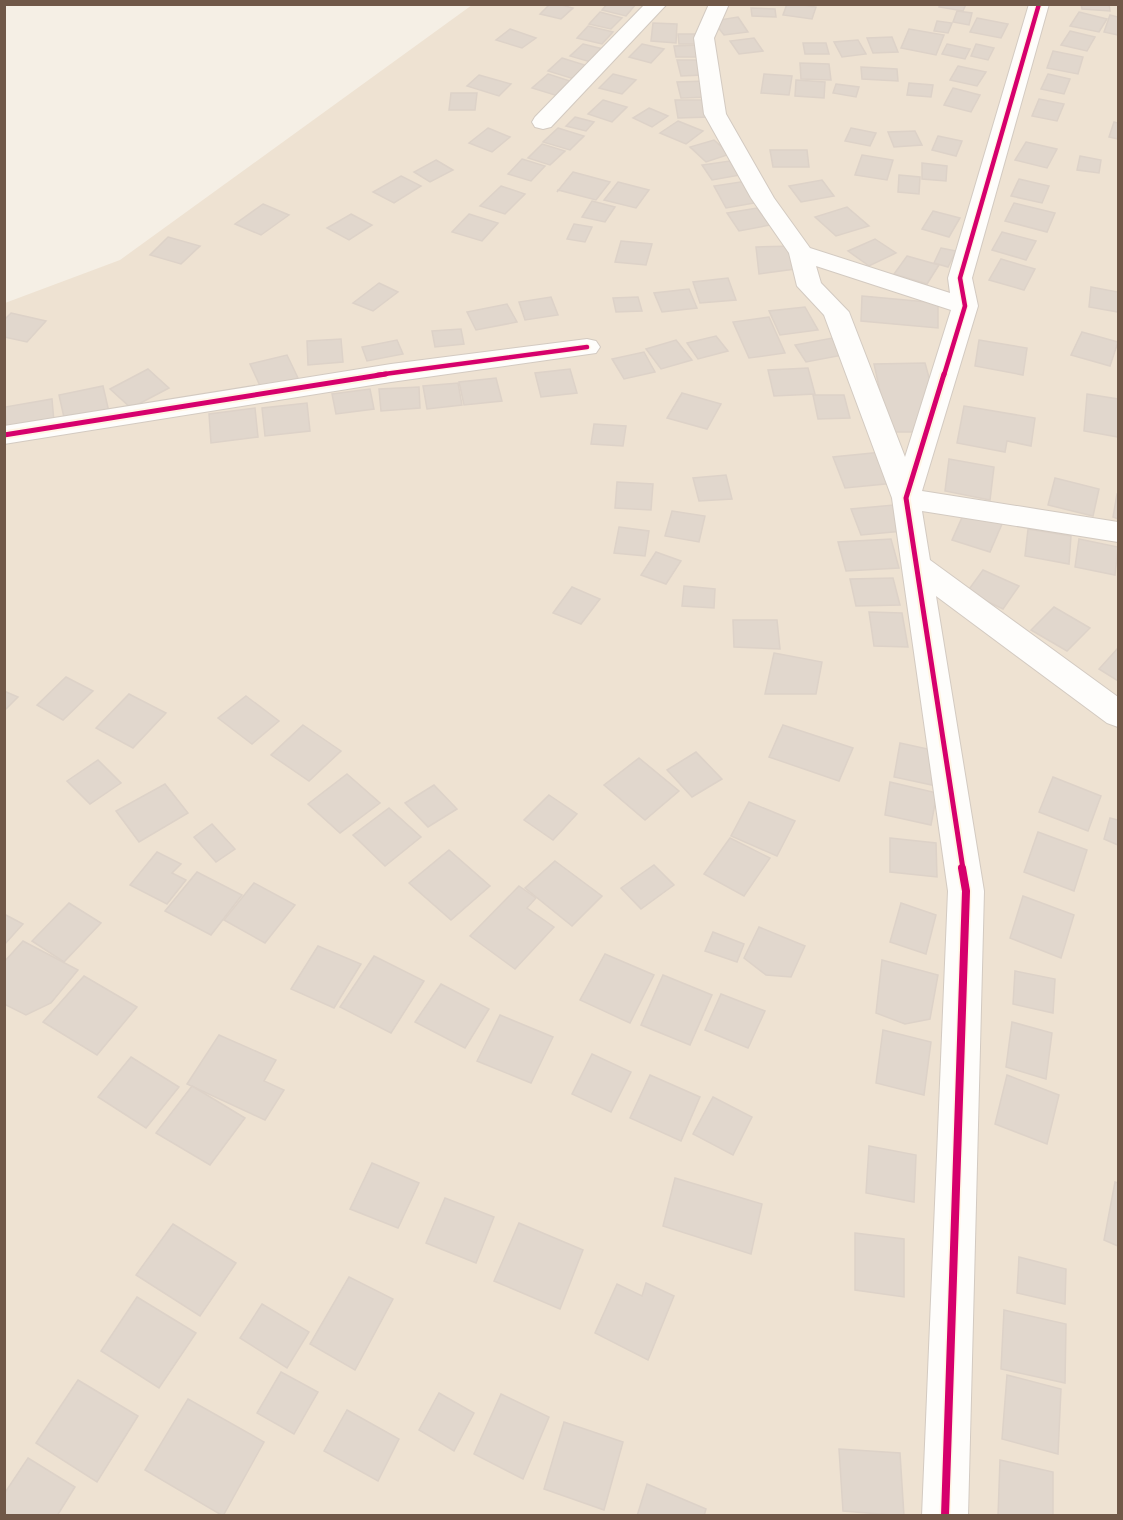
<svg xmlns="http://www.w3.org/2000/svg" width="1123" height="1520" font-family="'Archivo Narrow',sans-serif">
<rect width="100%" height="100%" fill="#f5efe5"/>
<path fill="#eee2d2" d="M472,5H1118V1515L5,1516V303L120,260Z"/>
<g fill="#e1d7cd" stroke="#ddd2c8" stroke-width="1.5">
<path d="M550,4H558L573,8L561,19L540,14Z"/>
<path d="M607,4H636L626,16L602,10Z"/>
<path d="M787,4H796L816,7L812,19L783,15Z"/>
<path d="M940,4H966L963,11L939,7Z"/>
<path d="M1081,4H1109L1110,11L1082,9Z"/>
<path d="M751,8L775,9L776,17L752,16Z"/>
<path d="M957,11L972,13L969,25L953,22Z"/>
<path d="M600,12L622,18L611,29L589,24Z"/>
<path d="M1079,12L1107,19L1099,32L1070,26Z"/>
<path d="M1110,15L1118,17V35L1104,32Z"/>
<path d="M738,17L748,32L724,35L713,21Z"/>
<path d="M977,18L1008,24L1001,38L970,32Z"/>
<path d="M937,21L952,23L948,33L934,31Z"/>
<path d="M653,23L677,24L676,43L651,41Z"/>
<path d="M588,26L613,32L602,44L577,38Z"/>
<path d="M510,29L536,38L522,48L496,40Z"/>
<path d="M909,29L944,35L936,55L901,48Z"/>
<path d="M1070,31L1095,37L1087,51L1061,45Z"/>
<path d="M678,34H698L699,44H679Z"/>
<path d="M892,37L898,52L873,53L867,38Z"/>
<path d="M754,38L763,51L739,54L730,41Z"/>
<path d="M858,40L866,54L842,57L834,42Z"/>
<path d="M803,43H826L829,54H805Z"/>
<path d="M583,44L607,50L594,63L570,56Z"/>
<path d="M642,44L664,49L651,63L629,57Z"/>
<path d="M947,44L970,49L965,59L942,54Z"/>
<path d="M976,44L994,48L988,60L971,56Z"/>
<path d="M700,45L702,57H676L674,46Z"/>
<path d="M1053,51L1083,57L1078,74L1047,68Z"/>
<path d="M562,58L588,66L574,79L548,71Z"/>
<path d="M677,60H700L703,75L681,76Z"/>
<path d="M800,63L829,64L831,80L801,79Z"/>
<path d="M958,66L986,72L977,86L950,80Z"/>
<path d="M861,67L897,69L898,81L862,79Z"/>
<path d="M548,74L573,82L558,96L532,88Z"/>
<path d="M613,74L636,80L622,94L599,88Z"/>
<path d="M764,74L792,76L789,95L761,93Z"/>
<path d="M1048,74L1070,79L1064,94L1041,89Z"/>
<path d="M479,75L511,84L499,96L467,86Z"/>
<path d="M796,80L825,82L824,98L795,96Z"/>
<path d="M705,81L710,97L681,98L677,82Z"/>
<path d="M909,83L933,85L931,97L907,95Z"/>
<path d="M836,84L859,87L856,97L833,93Z"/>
<path d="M953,88L980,95L971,112L944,105Z"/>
<path d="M451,93H477L475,110H449Z"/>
<path d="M1039,99L1064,104L1057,121L1032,116Z"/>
<path d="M603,100L627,107L612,122L588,114Z"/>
<path d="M675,100H707L710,117L678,118Z"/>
<path d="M649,108L668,116L652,127L633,118Z"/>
<path d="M575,117L594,122L586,131L566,126Z"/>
<path d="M678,121L703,131L686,144L660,133Z"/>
<path d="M1114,122L1118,123V139L1109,137Z"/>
<path d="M488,128L510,137L492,152L469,143Z"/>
<path d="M558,128L584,136L570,150L543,142Z"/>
<path d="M851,128L876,133L870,146L845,141Z"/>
<path d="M915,131L922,145L894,147L888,132Z"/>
<path d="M938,136L962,141L956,156L932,150Z"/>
<path d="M714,140L730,154L706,162L690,147Z"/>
<path d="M1026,142L1057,149L1047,168L1015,160Z"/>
<path d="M542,144L565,151L550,165L528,158Z"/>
<path d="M770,150H807L809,167H773Z"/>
<path d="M862,155L893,160L887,180L855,175Z"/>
<path d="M1080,156L1101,160L1099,173L1077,170Z"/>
<path d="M522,159L545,166L531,181L508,174Z"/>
<path d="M436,160L453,170L430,182L414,172Z"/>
<path d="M730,161L740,175L712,180L702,165Z"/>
<path d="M922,163L947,166L946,181L922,179Z"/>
<path d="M573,172L610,182L596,200L558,190L557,192Z"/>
<path d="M899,175L920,177L919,194L898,192Z"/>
<path d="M401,176L421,186L394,203L373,192Z"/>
<path d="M1019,179L1049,186L1042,203L1011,196Z"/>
<path d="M822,180L834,196L801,202L789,186Z"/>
<path d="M747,181L760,202L726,208L714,186Z"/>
<path d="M618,182L649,190L636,208L604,200Z"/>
<path d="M501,186L525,194L505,214L480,206Z"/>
<path d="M592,201L615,207L605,222L582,217Z"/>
<path d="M1014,203L1055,213L1047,232L1005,221Z"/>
<path d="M263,204L289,215L261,235L235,224Z"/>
<path d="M847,207L869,226L836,236L815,217Z"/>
<path d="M757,208L770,225L739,231L727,213Z"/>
<path d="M933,211L960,218L949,237L922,229Z"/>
<path d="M351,214L372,225L349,240L327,228Z"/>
<path d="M469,214L498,223L482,241L452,232Z"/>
<path d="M574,224L592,227L585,242L567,239Z"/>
<path d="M1002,232L1036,241L1026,260L992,250Z"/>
<path d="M168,237L200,246L181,264L150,255Z"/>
<path d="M875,239L896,253L869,266L848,251Z"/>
<path d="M621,241L652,244L646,265L615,262Z"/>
<path d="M794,246L795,269L759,274L756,247Z"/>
<path d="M941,248L956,251L948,267L934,263Z"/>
<path d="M907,256L939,265L927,284L894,274Z"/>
<path d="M1001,259L1035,269L1024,290L989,280Z"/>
<path d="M728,278L736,300L700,303L693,282Z"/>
<path d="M379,283L398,292L373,311L353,303Z"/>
<path d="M1091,287L1118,292V312L1089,307Z"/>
<path d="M689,289L697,308L662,312L654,293Z"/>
<path d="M862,296L938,303V328L861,321Z"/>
<path d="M551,297L558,315L525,320L519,302Z"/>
<path d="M638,297L642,311L616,312L613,298Z"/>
<path d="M507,304L517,322L476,330L467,312Z"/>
<path d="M805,307L818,330L780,335L769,311Z"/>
<path d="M11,313L46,321L27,342L4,337V320Z"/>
<path d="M769,317L785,353L749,358L733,322Z"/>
<path d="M461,329L464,344L435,347L432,331Z"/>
<path d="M1082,332L1118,342L1110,366L1071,355Z"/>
<path d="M716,336L728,351L698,359L687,343Z"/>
<path d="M838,337L848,354L806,362L795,345Z"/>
<path d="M341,339L343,362L308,365L307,341Z"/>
<path d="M397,340L403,354L367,361L362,347Z"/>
<path d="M676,340L692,360L661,369L646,349Z"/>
<path d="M979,340L1027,348L1023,375L975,366Z"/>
<path d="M644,352L655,372L624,379L612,359Z"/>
<path d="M287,355L298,378L261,388L250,364Z"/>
<path d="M925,363L932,388L923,432H889L874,364Z"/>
<path d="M808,368L815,394L774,396L768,370Z"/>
<path d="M148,369L169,388L131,408L110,389Z"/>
<path d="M570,369L577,393L541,397L535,373Z"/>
<path d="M496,378L502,401L464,405L459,382Z"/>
<path d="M458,383L462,405L427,409L423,386Z"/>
<path d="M103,386L109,412L65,422L59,395Z"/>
<path d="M419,387L420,408L381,411L379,389Z"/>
<path d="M370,389L374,409L336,414L332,394Z"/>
<path d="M682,393L721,404L707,429L667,418Z"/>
<path d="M1087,394L1118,399V437L1084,431Z"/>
<path d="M813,395H844L850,418L818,419Z"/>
<path d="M52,399L54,422L7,430L5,407Z"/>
<path d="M307,403L310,431L265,436L262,408Z"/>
<path d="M964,406L1035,418L1031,446L1007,441L1005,452L957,443Z"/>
<path d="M255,408L258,437L211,443L209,414Z"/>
<path d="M594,424L626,426L623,446L591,444Z"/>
<path d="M882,452L895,483L845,488L833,457Z"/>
<path d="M949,459L994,467L990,500L945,491Z"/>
<path d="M726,475L732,499L699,501L693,478Z"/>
<path d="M1055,478L1099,489L1093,516L1048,505Z"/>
<path d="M617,482L653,484L651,510L615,508Z"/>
<path d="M1117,494H1118V519L1113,517Z"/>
<path d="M894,505L903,531L861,535L851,509Z"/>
<path d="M672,511L705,516L699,542L665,536Z"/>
<path d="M964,513L1002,524L990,552L952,540Z"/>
<path d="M619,527L649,531L645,556L614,553Z"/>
<path d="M1028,529L1071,536L1069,564L1025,556Z"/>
<path d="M891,539L899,568L846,571L838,542Z"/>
<path d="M1079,539L1118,547L1115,575L1075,567Z"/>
<path d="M656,552L681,561L666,584L641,575Z"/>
<path d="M983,570L1019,586L1003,609L967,592Z"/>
<path d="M893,578L900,605L856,606L850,579Z"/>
<path d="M684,586L715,589L714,608L682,606Z"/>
<path d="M572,587L600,599L581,624L553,613Z"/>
<path d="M1054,607L1090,628L1067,651L1031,630Z"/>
<path d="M869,612L902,613L908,647L874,646Z"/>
<path d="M733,620H777L780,649L734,647Z"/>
<path d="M1118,648V681L1099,669Z"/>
<path d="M774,653L822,662L816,694H765Z"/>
<path d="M66,677L93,691L63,720L37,705Z"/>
<path d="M4,691L18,697L4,711Z"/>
<path d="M129,694L166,713L133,748L96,728Z"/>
<path d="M246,696L279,721L252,744L218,718Z"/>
<path d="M303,725L341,751L309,781L271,755Z"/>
<path d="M783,725L853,748L839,781L769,757Z"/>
<path d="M900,743L937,751L932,785L894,777Z"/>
<path d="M696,752L722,779L692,797L667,770Z"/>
<path d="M639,758L679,791L645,820L604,785Z"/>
<path d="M98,760L121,783L90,804L67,781Z"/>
<path d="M347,774L380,803L340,833L308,804Z"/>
<path d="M1053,777L1101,796L1088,831L1039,812Z"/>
<path d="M890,782L937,793L931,825L885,815Z"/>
<path d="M165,784L188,813L139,842L116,811Z"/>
<path d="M434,785L457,809L428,827L405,803Z"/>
<path d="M549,795L577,814L553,840L524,820Z"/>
<path d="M749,802L795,821L777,856L731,836Z"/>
<path d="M389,808L421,837L385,866L353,835Z"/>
<path d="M1110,818L1118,820V845L1104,839Z"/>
<path d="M212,824L235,849L216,862L194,837Z"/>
<path d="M1038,832L1087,850L1074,891L1024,872Z"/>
<path d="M730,838L770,858L744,896L704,874Z"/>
<path d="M890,838L936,843L937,877L890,872Z"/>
<path d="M449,850L490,886L451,920L409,883Z"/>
<path d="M157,852L181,864L172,873L186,880L167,904L130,885Z"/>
<path d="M555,861L602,896L572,926L525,888Z"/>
<path d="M654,865L674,885L641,909L621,888Z"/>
<path d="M197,872L242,895L211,935L165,911Z"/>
<path d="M254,883L295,905L265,943L224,920Z"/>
<path d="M519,886L536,898L527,908L554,927L515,969L470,936Z"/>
<path d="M1023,896L1074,915L1061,958L1010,938Z"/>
<path d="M69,903L101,923L64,962L32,941Z"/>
<path d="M901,903L936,915L926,954L890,942Z"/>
<path d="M4,914L23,924L4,945Z"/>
<path d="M759,927L805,946L791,977L766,975L744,958Z"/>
<path d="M713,932L744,944L737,962L705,951Z"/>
<path d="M23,941L78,970L51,1003L26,1015L4,1004V962Z"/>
<path d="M318,946L361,964L334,1008L291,989Z"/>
<path d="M605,954L654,975L630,1023L580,1000Z"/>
<path d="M374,956L424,981L391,1033L340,1007Z"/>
<path d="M882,960L938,975L930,1019L905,1024L876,1013Z"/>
<path d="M1015,971L1055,979L1053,1013L1013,1004Z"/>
<path d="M663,975L712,995L690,1045L641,1025Z"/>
<path d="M84,976L137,1007L97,1055L43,1022Z"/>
<path d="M441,984L489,1009L465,1048L415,1022Z"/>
<path d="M721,994L765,1011L748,1048L705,1030Z"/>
<path d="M500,1015L553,1037L531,1083L477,1061Z"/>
<path d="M1012,1022L1052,1033L1046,1079L1006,1067Z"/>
<path d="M883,1030L931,1042L924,1095L876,1083Z"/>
<path d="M219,1035L276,1060L264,1081L284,1090L265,1120L187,1084Z"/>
<path d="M592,1054L631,1072L611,1112L572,1094Z"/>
<path d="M131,1057L179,1087L146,1128L98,1097Z"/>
<path d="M650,1075L700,1097L681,1141L630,1118Z"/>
<path d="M1007,1075L1059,1095L1047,1144L995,1124Z"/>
<path d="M192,1086L245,1118L210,1165L156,1133Z"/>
<path d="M713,1097L752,1117L733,1155L693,1134Z"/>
<path d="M869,1146L916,1155L914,1202L866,1193Z"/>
<path d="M372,1163L419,1183L398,1228L350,1209Z"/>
<path d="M675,1178L762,1204L751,1254L663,1226Z"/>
<path d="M1115,1182L1118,1183V1246L1104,1240Z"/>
<path d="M445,1198L494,1217L476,1263L426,1243Z"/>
<path d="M519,1223L583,1250L560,1309L494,1281Z"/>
<path d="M173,1224L236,1263L200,1316L136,1275Z"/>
<path d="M855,1233L904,1239V1297L855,1290Z"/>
<path d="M1019,1257L1066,1269L1065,1304L1017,1293Z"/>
<path d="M349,1277L393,1299L355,1370L310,1344Z"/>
<path d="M646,1283L674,1296L648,1360L595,1333L617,1284L642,1296Z"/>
<path d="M137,1297L196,1333L159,1388L101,1351Z"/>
<path d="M262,1304L309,1332L287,1368L240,1338Z"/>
<path d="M1004,1310L1066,1324L1065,1383L1001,1369Z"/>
<path d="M281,1372L318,1392L294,1434L257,1413Z"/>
<path d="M1007,1375L1061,1389L1058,1454L1002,1439Z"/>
<path d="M78,1380L138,1416L97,1482L36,1443Z"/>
<path d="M439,1393L474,1413L454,1451L419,1430Z"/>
<path d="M501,1394L549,1417L523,1479L474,1454Z"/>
<path d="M188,1399L264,1442L223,1516L145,1470Z"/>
<path d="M347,1410L399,1439L378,1481L324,1451Z"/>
<path d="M564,1422L623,1442L604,1510L544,1489Z"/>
<path d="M839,1449L900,1453L904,1516L843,1511Z"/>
<path d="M28,1458L75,1487L57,1516H4V1494Z"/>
<path d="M1000,1460L1053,1472V1516H998Z"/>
<path d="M647,1484L706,1509L704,1516H637Z"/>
</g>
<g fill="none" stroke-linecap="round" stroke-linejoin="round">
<defs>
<g id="minor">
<path d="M645,4H667L551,127L543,129L535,127L532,122L535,117Z"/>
<path d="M709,4H729L714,38L726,114L774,198L810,248L950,293L948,278L1029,4H1049L972,278L978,306L922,491L1118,522V542L922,511L930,560L1118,697V727L1107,723L936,596L984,891L968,1516H922L948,891L892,498L824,315L797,286L789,253L751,198L704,114L694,38ZM816,266L951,310L905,457L849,312L821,283Z"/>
<path d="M587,339L596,341L600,347L596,353L391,382L4,444V426L391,364Z"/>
</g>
</defs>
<use href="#minor" stroke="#d3cac1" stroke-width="2"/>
<use href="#minor" fill="#fefdfb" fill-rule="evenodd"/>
<defs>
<g id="cycleway-far2">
<path d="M377,375L587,347"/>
<path d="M944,375L965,306L960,278L1039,4"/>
</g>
<g id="cycleway-far1">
<path d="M944,374L906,498L963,869"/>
<path d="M4,435L386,374"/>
</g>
<path id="cycleway" d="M945,1516L966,891L962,868"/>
</defs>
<use href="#cycleway-far2" stroke="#fff5e4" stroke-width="7"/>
<use href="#cycleway-far1" stroke="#fff5e4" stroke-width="9"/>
<use href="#cycleway" stroke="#fff5e4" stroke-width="11"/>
<use href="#cycleway-far2" stroke="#d6006c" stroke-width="4.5"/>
<use href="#cycleway-far1" stroke="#d6006c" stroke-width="5"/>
<use href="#cycleway" stroke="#d6006c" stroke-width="8"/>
</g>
<rect width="1123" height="1520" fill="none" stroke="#705848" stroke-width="12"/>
</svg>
